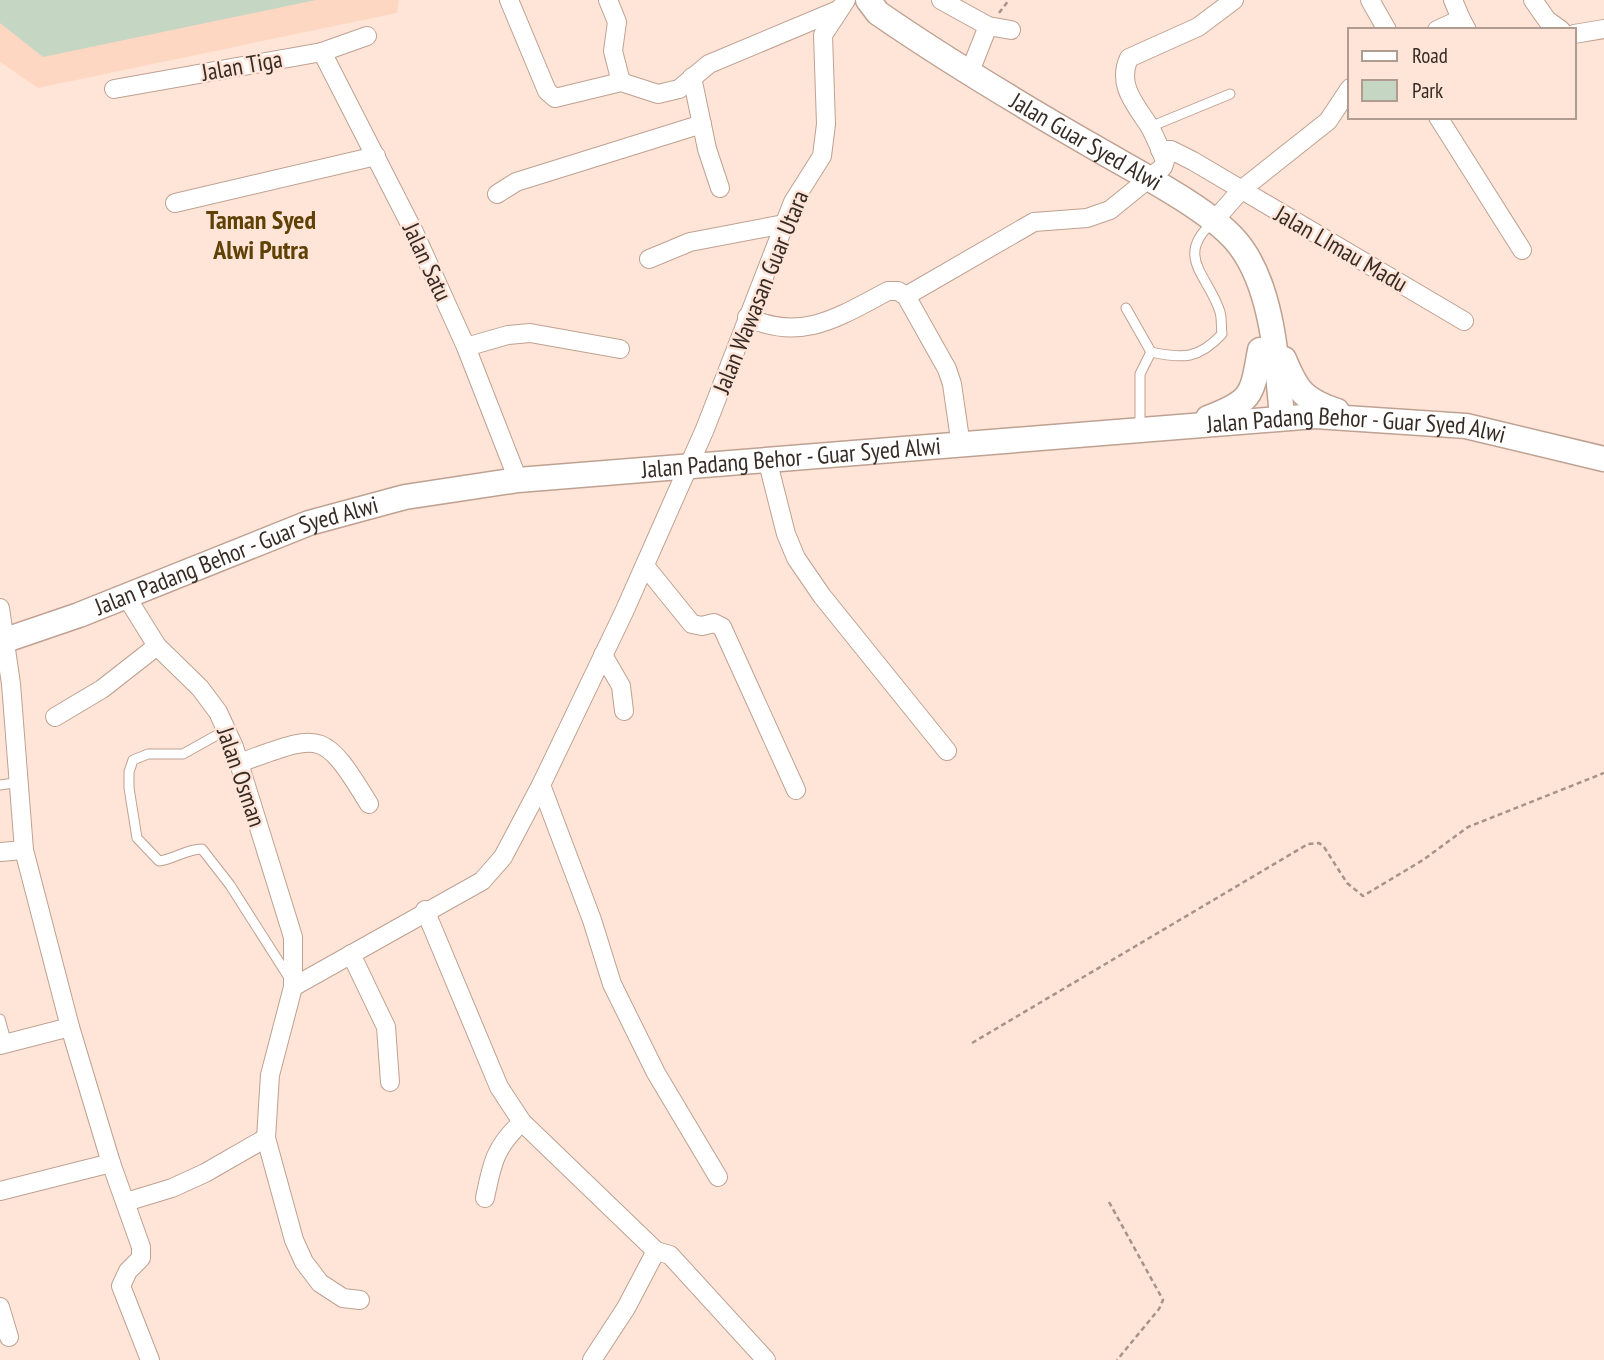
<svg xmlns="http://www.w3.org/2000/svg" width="1604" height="1360" font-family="'PT Sans Narrow',sans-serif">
<rect width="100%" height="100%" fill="#ffe5d8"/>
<path fill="#fed7c3" d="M0,0H399L397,13L38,88L0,62Z"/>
<path fill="#c5d6c3" d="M0,0H316L43,57L0,23Z"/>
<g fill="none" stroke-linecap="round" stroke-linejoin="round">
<defs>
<g id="lane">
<path d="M1150,127L1230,94"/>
<path d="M1126,308L1151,352C1183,359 1199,359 1222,334C1221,327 1222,319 1220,312C1209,276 1174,257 1212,223"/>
<path d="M1140,428V374L1151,352"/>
<path d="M226,730L183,754H148L133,760L129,772V788L137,838L159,861C174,859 187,849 202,849L230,885L288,976"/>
<path d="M0,785L20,782"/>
<path d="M0,1019L7,1044"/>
</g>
<g id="street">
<path d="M509,0L547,91L555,98L621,82L658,94L679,89L709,64L838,10"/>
<path d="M608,0L617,22L613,51L621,82"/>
<path d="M941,0L988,26L1011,30"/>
<path d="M1370,0L1387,30"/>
<path d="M1453,0L1461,19"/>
<path d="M1533,0L1547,20L1561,30"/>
<path d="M1437,30L1461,19L1467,30"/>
<path d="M1574,34L1604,29"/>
<path d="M322,52L414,232L466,347L518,480"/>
<path d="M969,74L988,26"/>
<path d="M692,77L707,149L720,188"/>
<path d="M114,89L322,52L367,36"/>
<path d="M1438,117L1522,250"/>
<path d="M1160,150H1171L1193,161L1464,321"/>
<path d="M497,194L516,182L702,124"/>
<path d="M175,203L376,156"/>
<path d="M1213,222L1241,190L1328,121L1350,88"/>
<path d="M649,259L690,242L784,224"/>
<path d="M906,296L947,369L952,384L961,446"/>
<path d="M747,317C802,343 840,316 888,291H898L906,296L1034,222L1087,218L1110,210L1163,167L1165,161C1160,149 1155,135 1148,124C1134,103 1117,84 1129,58L1198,27L1234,0"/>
<path d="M466,347L508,335L530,333L620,349"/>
<path d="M767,459L786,534L796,558L822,596L947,751"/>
<path d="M645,566L692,624L702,626L714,623L722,627L796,790"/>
<path d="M126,596L157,646L200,688L218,712L234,747L293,937V987L270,1075L266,1138L294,1240L304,1262L320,1283L343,1298L360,1300"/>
<path d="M0,608L11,684L24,850L70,1027L111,1163L141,1247V1258L128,1271L121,1286L150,1360"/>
<path d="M603,655L621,686L624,711"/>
<path d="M55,717L102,689L157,646"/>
<path d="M239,763C321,734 322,727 369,804"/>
<path d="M541,785L592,920L612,984L656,1073L718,1177"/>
<path d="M0,852L24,850"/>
<path d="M425,910L499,1087L522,1122L656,1251L670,1255L766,1360"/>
<path d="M351,954L386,1027L390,1082"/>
<path d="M293,987L482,881L503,857L541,785L624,612L705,429L793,202L822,156L826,124L823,35L846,0"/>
<path d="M0,1045L70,1027"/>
<path d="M0,1191L111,1163"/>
<path d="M485,1198C492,1163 495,1147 522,1122"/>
<path d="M126,1202L172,1188L205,1173L266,1138"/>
<path d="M0,1307L9,1337"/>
<path d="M592,1360L626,1308L656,1251"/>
</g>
<g id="secondary">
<path id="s1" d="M868,0L878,13C949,62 1021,105 1094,147C1133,170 1208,208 1236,241C1273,284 1277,363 1282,417"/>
<path d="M1284,359C1297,391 1304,400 1337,411"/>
<path d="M1208,418C1253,401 1252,395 1260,350"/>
<path id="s2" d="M0,642L79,615L309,523L405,497L518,480L1315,416L1466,426L1604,459"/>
</g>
</defs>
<use href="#lane" stroke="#bea191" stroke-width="11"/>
<use href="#street" stroke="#bea191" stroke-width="20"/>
<use href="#secondary" stroke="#bea191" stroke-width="27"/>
<g stroke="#a79389" stroke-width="2.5" stroke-dasharray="5 3.5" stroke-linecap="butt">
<path d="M999,13L1009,0"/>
<path d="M972,1043L1308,844L1319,843L1324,847L1347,883L1363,896L1423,860L1468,827L1604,773"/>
<path d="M1109,1202L1163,1300L1159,1309L1117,1360"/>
</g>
<use href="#lane" stroke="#fff" stroke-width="9"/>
<use href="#street" stroke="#fff" stroke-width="18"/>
<use href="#secondary" stroke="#fff" stroke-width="24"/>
</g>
<g text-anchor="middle" stroke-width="5" stroke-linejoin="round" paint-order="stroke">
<g font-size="24" fill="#372b25" stroke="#ffe5d8">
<text transform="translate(242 66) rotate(-10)" y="8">Jalan Tiga</text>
<text dy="8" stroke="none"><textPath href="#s1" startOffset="261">Jalan Guar Syed Alwi</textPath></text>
<text transform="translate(1341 249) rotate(30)" y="8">Jalan LImau Madu</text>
<text transform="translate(427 262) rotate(65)" y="8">Jalan Satu</text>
<text transform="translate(761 292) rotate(-68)" y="8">Jalan Wawasan Guar Utara</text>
<text dy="8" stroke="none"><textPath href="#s2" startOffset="1386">Jalan Padang Behor - Guar Syed Alwi</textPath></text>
<text dy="8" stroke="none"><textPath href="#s2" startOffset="819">Jalan Padang Behor - Guar Syed Alwi</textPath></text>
<text dy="8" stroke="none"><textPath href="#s2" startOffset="252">Jalan Padang Behor - Guar Syed Alwi</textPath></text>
<text transform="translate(241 777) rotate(71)" y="8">Jalan Osman</text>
</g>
<g font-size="26" font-weight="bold" fill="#5f4106" stroke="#ffe5d8">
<text x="261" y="229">Taman Syed<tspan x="261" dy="30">Alwi Putra</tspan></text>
</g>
</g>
<rect x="1348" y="28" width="228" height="91" fill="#ffe5d8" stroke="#af9b90" stroke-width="2"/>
<rect x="1362" y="51" width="35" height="10" fill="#ffffff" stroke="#af9b90" stroke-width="2"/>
<text x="1412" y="63" font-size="21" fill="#372b25">Road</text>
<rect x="1362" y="80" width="35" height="21" fill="#c5d6c3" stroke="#af9b90" stroke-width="2"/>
<text x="1412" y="98" font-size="21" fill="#372b25">Park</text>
</svg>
